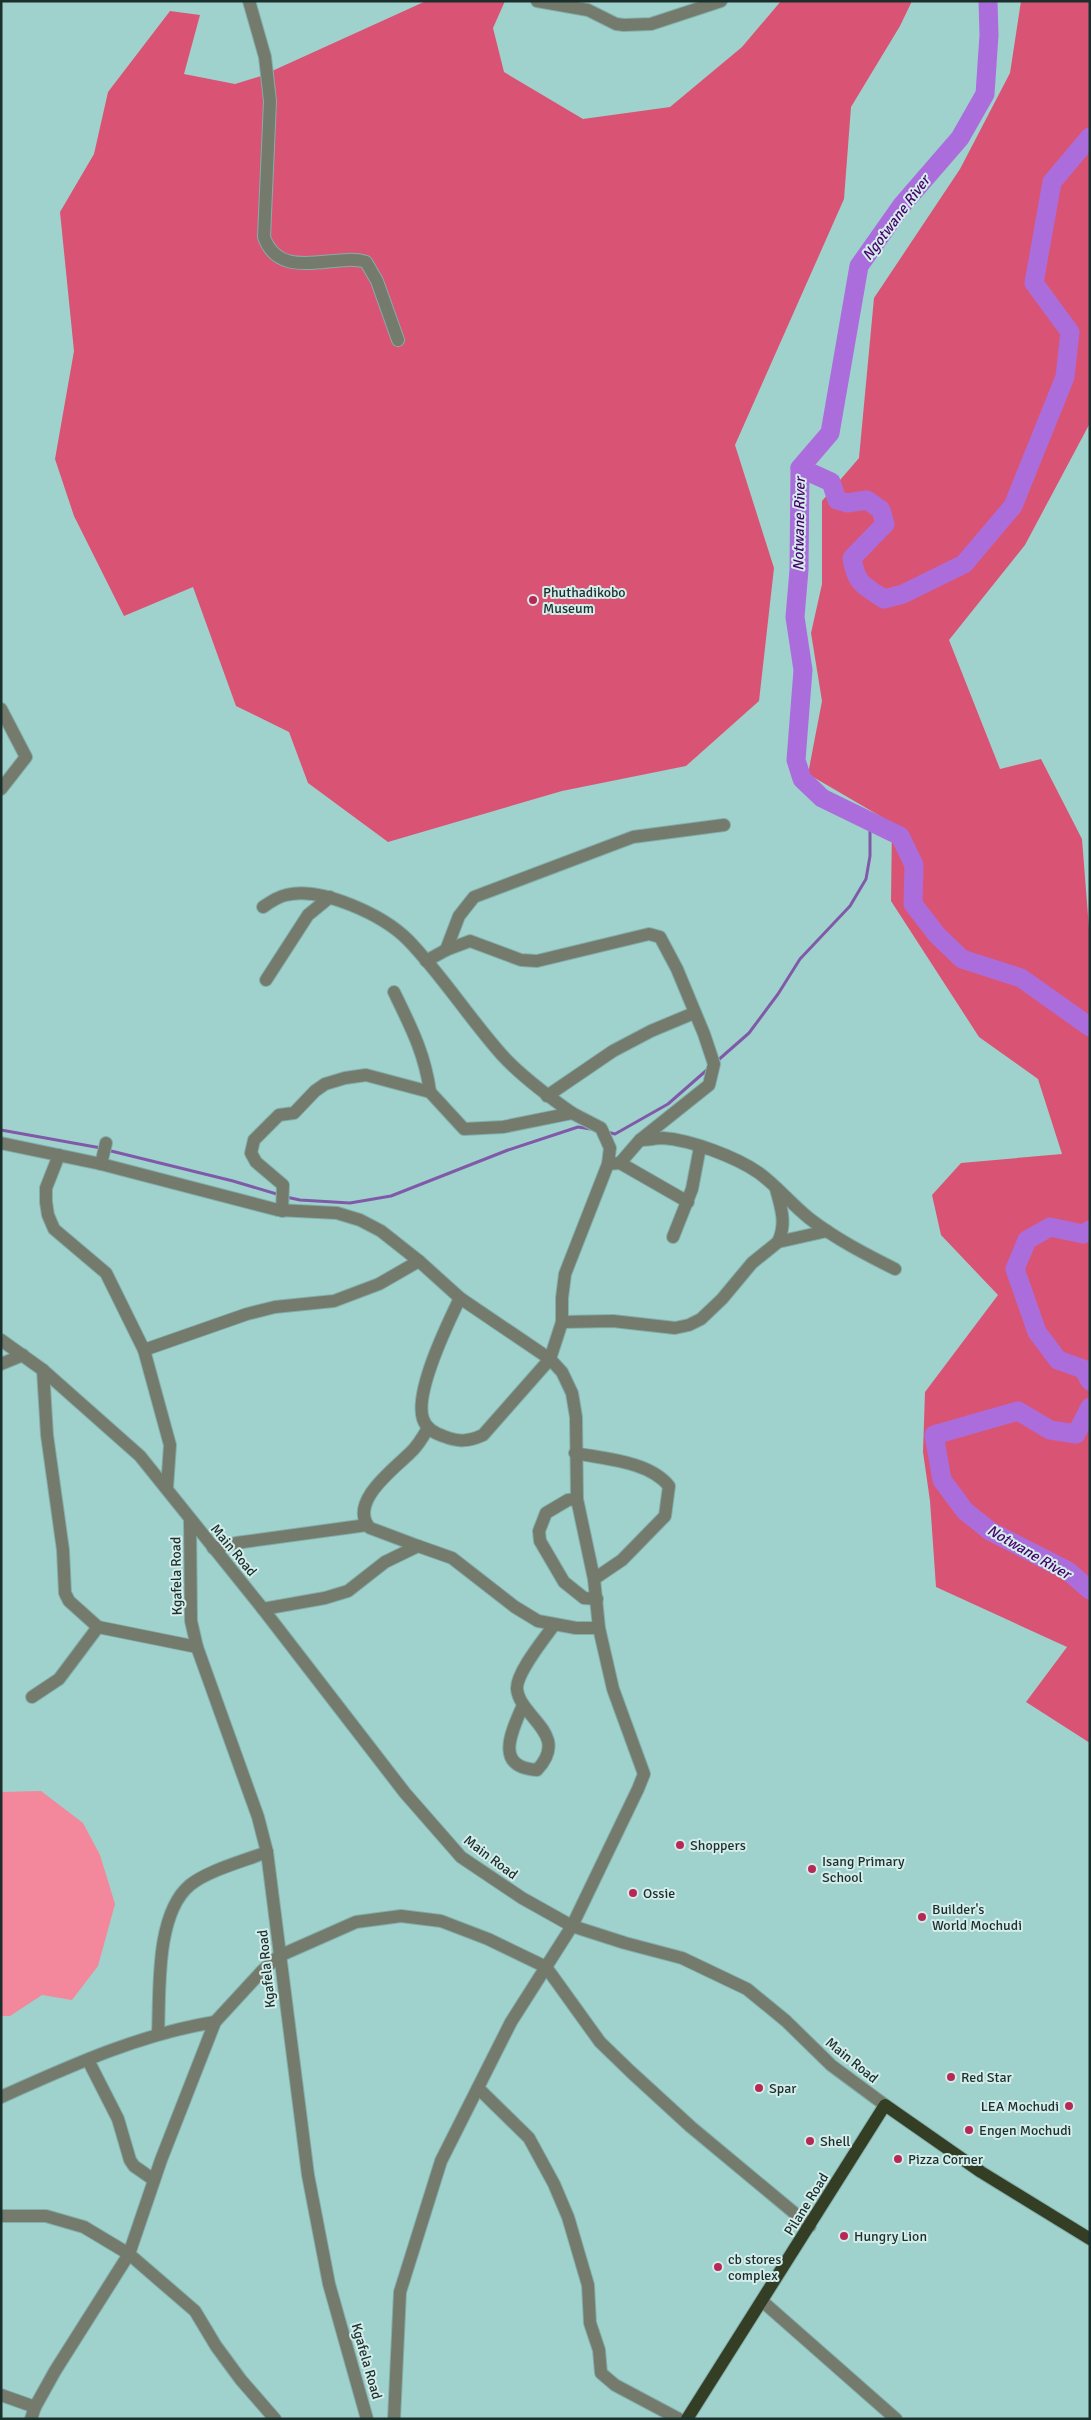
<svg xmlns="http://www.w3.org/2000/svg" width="1091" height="2420" font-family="Signika,sans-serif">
<rect width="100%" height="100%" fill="#a0d2cd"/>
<path fill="#f3879b" d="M41,1791L83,1823L100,1855L115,1904L98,1966L72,2000L42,1995L10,2016H1V1792Z"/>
<g fill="#d95474">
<path d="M426,1H505L493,28L504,72L583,119L670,107L742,47L781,1H912L900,26L851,107L844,199L735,445L774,568L759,701L686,766L562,791L388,842L308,783L289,732L236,706L193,587L124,616L74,516L55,459L74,351L60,212L94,154L108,92L170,11L200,15L184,74L235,84L261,76Z"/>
<path d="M1021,1H1090V423L1025,545L949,640L1000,769L1041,759L1082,839L1090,941V1743L1026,1702L1067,1647L936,1587L930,1501L923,1452L925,1392L998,1295L941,1235L932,1195L961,1163L1062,1154L1038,1079L979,1037L891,901L892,823L808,774L822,701L811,633L822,584V501L859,458L874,298L960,169L1010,73Z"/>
</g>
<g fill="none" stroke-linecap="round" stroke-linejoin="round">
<g stroke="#805aa8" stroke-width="3">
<path d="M716,1062L749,1033L778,994L800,959L850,906L866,879L870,856V821"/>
<path d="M1,1130L101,1148"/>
<path d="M607,1132L615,1134L668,1104L708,1069"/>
<path d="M107,1150L233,1181L280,1195"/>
<path d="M286,1197L300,1200L350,1203L391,1196L508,1150L578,1127L591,1129"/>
</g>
<g stroke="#ac6ddc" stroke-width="19">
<path d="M1090,137L1052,182L1034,283L1070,332L1065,377L1013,506L964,564L903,594L884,599C864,586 856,584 852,558L885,524L881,510L867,500L847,503L837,500L831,482L800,468L799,570L795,617L803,670L796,760L802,779L822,798L900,836L914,865L913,904L937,935L962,959L1021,978L1090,1027"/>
<path d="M800,468L830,433L859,266L902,205L960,138L985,94L989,35L988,1"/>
<path d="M1090,1230L1083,1234L1050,1227L1027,1240L1015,1269L1037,1332L1058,1360L1083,1369L1090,1381"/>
<path d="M1090,1407L1076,1434L1050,1430L1018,1411L934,1435L942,1480L965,1511L990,1531L1068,1571L1090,1590"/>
</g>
<defs>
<g id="minor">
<path d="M249,1L265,57L270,101L264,237C280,283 335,252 366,262L377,281L398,340"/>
<path d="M537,1L588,10L616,24L624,25L651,24L721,1"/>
<path d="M1,709L26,757L1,789"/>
<path d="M263,907C270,902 277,897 286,895C321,886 383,915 408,940C442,975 469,1018 502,1055C522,1077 548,1096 572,1113"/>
<path d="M446,950L459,916L474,897L633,837L724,825"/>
<path d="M426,961L446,950L470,941L521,960L537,961L649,934L660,937L677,969L704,1034L714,1064L709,1085L640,1140L620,1163L608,1164"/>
<path d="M266,980L308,915L330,897"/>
<path d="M394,992C411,1027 425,1054 430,1092"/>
<path d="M547,1096L613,1051L651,1031L694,1013"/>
<path d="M640,1140C648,1140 656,1138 663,1138C691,1140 736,1157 759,1173C777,1186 792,1205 810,1219C836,1239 865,1254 895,1269"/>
<path d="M1,1143L101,1164L278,1210L337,1213L360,1220L381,1231L419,1261L460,1298L550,1359L562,1372L572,1393L576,1417L577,1499L594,1579L599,1628L613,1689L644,1774L638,1789L572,1926L511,2022L441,2161L400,2292L394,2419"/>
<path d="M59,1155L46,1188V1202L48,1215L54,1229L106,1273L144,1350L170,1445L167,1488"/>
<path d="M620,1163L688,1202"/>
<path d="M101,1164L106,1143"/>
<path d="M776,1189C781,1208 787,1223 778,1242"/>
<path d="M282,1211L283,1185L256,1162L251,1153L254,1140L279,1115L294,1113L315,1091L325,1084L345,1078L366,1075L430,1092L464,1129L503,1127L572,1113L601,1128L610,1148L608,1164L565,1274L562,1298V1322L550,1359L483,1435C468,1442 458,1442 443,1436C434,1433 426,1428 423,1419C414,1392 448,1323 460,1298"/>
<path d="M673,1237L692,1189L700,1147"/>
<path d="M562,1322L613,1321L675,1328L689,1325L701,1319L722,1299L752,1263L778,1242L827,1231"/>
<path d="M1,1340L43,1370L140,1456L263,1609L405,1793L461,1857L522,1898L572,1926L625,1943L682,1958L747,1989L786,2021L831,2065L885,2105"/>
<path d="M144,1350L247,1314L275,1307L334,1301L379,1284L419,1261"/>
<path d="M1,1364L23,1355"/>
<path d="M43,1370L47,1435L63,1550L65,1593L69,1601L98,1627"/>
<path d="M575,1453C604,1459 649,1461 669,1486L665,1516L622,1560L594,1579"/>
<path d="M577,1499L568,1500L546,1513L539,1531L540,1541L564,1582L584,1598L597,1599"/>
<path d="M190,1520L191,1621L197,1647L258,1817L267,1852L308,2175L329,2284L367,2419"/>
<path d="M418,1546L370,1528C347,1503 395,1468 410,1453C418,1446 423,1437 428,1428"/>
<path d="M213,1548L236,1543L367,1525"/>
<path d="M263,1609L325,1598L348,1591L385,1562L418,1546L452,1558L515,1607L538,1621L576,1628H599"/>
<path d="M32,1697L59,1679L98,1627L197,1647"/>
<path d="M523,1705C512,1731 493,1767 537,1770C571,1734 520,1718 517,1689C516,1673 544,1639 554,1625"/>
<path d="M158,2034C160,1992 155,1914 190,1885C209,1870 244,1861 267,1852"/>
<path d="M88,2060L118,2119L130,2160L134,2166L154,2180"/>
<path d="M478,2088L529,2138L554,2184L568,2217L588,2285L590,2323L599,2350L601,2373L615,2385L679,2419"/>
<path d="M1,2097C70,2066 140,2034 215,2022"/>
<path d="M1,2216H46L84,2227L129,2254L195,2311L216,2346L241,2380L275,2419"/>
<path d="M762,2301L896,2419"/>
<path d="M1,2395L35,2407"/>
<path d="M31,2419L35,2407L55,2371L129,2254L161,2160L215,2022L262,1971L279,1956L356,1922L401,1916L441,1921L488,1939L546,1967L600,2042L631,2072L691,2127L810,2226"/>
</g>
<path id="major" d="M687,2419L885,2105L981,2172L1090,2239"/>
</defs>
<use href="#minor" stroke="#83aeaa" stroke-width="14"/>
<use href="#major" stroke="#83aeaa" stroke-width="14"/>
<use href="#minor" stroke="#747b6c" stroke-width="12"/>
<use href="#major" stroke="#333e25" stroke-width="12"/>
</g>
<g fill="#b82854" stroke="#d4edea" stroke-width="2">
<circle cx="533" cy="600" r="5"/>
<circle cx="680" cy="1845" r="5"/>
<circle cx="812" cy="1869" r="5"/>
<circle cx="633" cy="1893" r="5"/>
<circle cx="922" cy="1917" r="5"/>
<circle cx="951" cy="2077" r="5"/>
<circle cx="759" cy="2088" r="5"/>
<circle cx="1069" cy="2106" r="5"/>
<circle cx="969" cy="2130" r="5"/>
<circle cx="810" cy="2141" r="5"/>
<circle cx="898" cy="2159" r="5"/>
<circle cx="844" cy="2236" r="5"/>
<circle cx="718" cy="2267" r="5"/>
</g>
<g text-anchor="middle" stroke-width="4" stroke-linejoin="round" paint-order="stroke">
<g font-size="14" fill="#1b2f2d" stroke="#d4edea" text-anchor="start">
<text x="543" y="597">Phuthadikobo<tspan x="543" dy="16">Museum</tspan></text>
<text x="690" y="1850">Shoppers</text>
<text x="822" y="1866">Isang Primary<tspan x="822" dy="16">School</tspan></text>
<text x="643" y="1898">Ossie</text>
<text x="932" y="1914">Builder's<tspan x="932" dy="16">World Mochudi</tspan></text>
<text x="961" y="2082">Red Star</text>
<text x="769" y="2093">Spar</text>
<text x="1059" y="2111" text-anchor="end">LEA Mochudi</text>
<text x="979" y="2135">Engen Mochudi</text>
<text x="820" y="2146">Shell</text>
<text x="908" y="2164">Pizza Corner</text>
<text x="854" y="2241">Hungry Lion</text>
<text x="728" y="2264">cb stores<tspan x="728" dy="16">complex</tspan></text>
</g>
<g font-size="14" fill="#1b2f2d" stroke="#d4edea">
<text transform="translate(234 1550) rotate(50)" y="5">Main Road</text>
<text transform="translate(176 1576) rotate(-91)" y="5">Kgafela Road</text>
<text transform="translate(491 1857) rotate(37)" y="5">Main Road</text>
<text transform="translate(266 1969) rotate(-96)" y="5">Kgafela Road</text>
<text transform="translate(852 2060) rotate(39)" y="5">Main Road</text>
<text transform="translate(806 2204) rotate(-58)" y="5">Pilane Road</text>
<text transform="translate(367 2361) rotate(74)" y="5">Kgafela Road</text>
</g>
<g font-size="15" font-style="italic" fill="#47006b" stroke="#d4edea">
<text transform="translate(896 218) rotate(-53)" y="5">Ngotwane River</text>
<text transform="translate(799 524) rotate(-89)" y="5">Notwane River</text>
<text transform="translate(1029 1552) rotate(30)" y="5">Notwane River</text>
</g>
</g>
<rect width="1091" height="2420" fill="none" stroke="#1b2f2d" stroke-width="5"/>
</svg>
